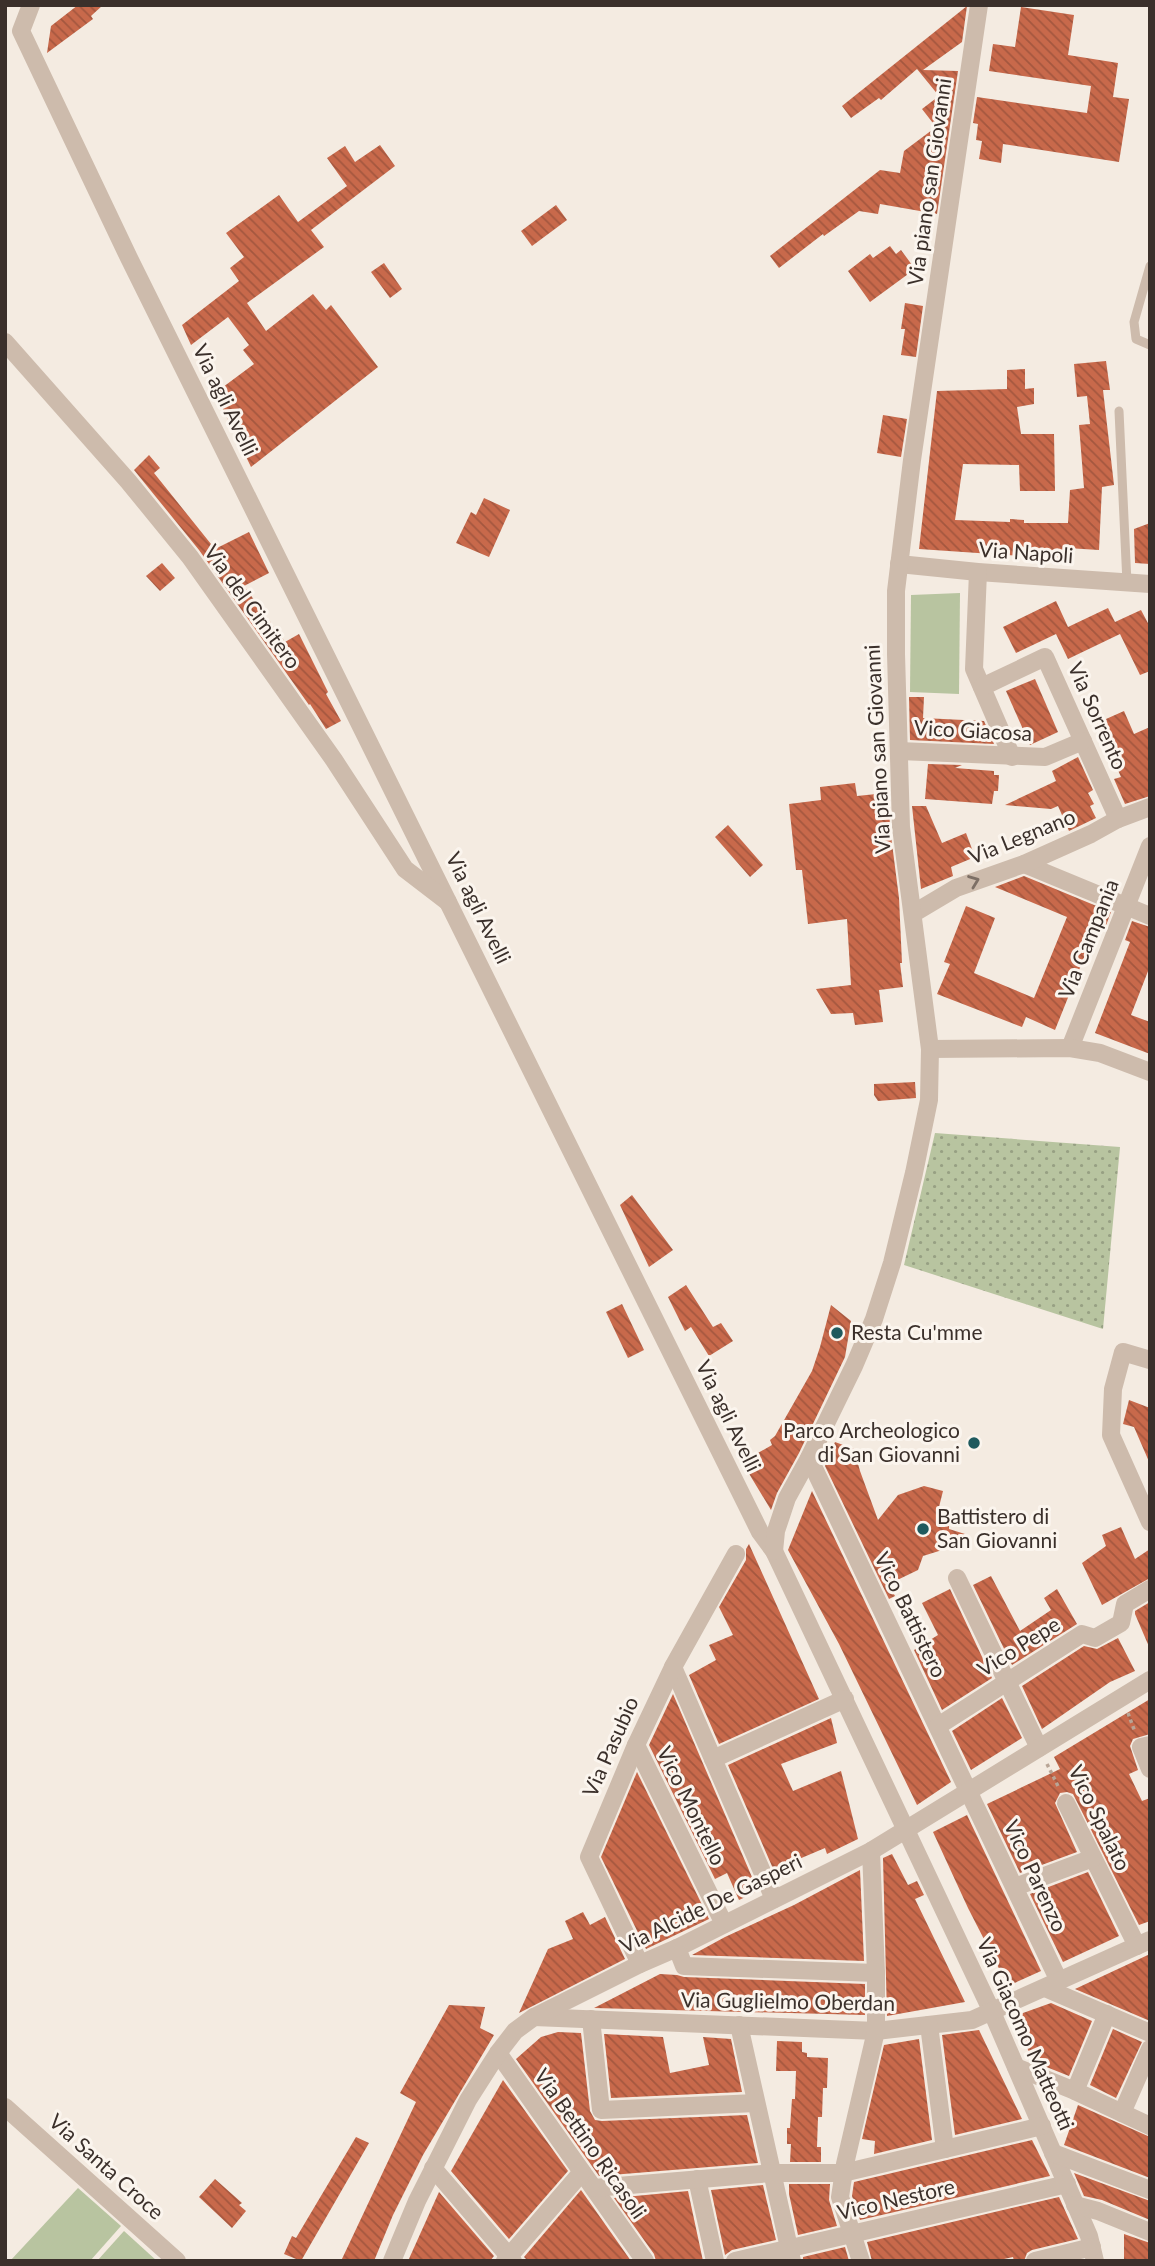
<svg xmlns="http://www.w3.org/2000/svg" width="1155" height="2266" font-family="Lato,sans-serif">
<defs>
<pattern id="grass-dots" width="8" height="8" patternUnits="userSpaceOnUse" patternTransform="scale(1.75)"><rect width="8" height="8" fill="#b8c4a0"/><path d="M2 2h.1M6 6h.1" fill="none" stroke="#97a083" stroke-width="1.8" stroke-linecap="round"/></pattern>
<pattern id="building-back-hatch" width="6" height="6" patternUnits="userSpaceOnUse" patternTransform="scale(1.75)"><rect width="6" height="6" fill="#c8694b"/><path d="M-1 5l2 2M0 0l6 6M5-1l2 2" fill="none" stroke="#a4573f"/></pattern>
</defs>
<rect width="100%" height="100%" fill="#f4ebe1"/>
<path fill="url(#grass-dots)" d="M935,1133L1120,1147L1103,1329L904,1265Z"/>
<g fill="#b8c4a0">
<path d="M960,593L959,694L910,692L911,595Z"/>
<path d="M78,2188L121,2226L90,2261H10Z"/>
<path d="M124,2231L157,2261H97Z"/>
</g>
<g fill="url(#building-back-hatch)">
<path d="M78,5H103L91,16L93,19L47,53L51,26Z"/>
<path d="M967,6L962,42L923,70L958,71L937,214L880,204L878,214L859,211L824,236L823,234L779,268L770,256L880,170L900,173L904,151L936,127L922,109L939,96L917,69L881,100L879,98L851,118L842,106Z"/>
<path d="M1021,7L1074,15L1068,55L1118,63L1113,97L1129,99L1119,162L1003,144L1001,163L979,159L982,141L976,140L978,124L973,123L977,97L1087,113L1091,86L989,71L993,44L1015,47Z"/>
<path d="M380,145L395,166L311,230L324,247L247,303L266,331L313,294L326,310L331,305L378,367L251,467L215,393L254,364L243,350L249,345L228,317L191,345L182,325L239,281L230,268L244,257L226,233L279,195L298,222L347,186L327,158L345,146L355,162Z"/>
<path d="M556,205L567,220L532,246L521,231Z"/>
<path d="M890,246L896,254L901,250L915,269L870,302L848,271L870,254L873,258Z"/>
<path d="M384,263L402,289L390,298L371,272Z"/>
<path d="M905,303L923,306L916,357L901,355L905,329H901Z"/>
<path d="M1106,361L1110,390H1103L1114,485L1102,487L1099,550L1067,548V559L919,549L937,391L1007,389V370L1025,369V389L1034,388V404L1017,407L1021,434H1054L1055,491H1020L1019,465L963,464L955,520L1010,522V519L1024,520V523H1068L1070,490L1084,488L1079,425L1090,424L1087,396L1077,397L1074,364Z"/>
<path d="M883,415L907,419L901,457L877,453Z"/>
<path d="M149,455L160,468L154,473L215,549L249,532L269,573L244,586L285,642L299,634L328,692L326,694L341,721L326,729L310,704L309,705L199,550L134,470Z"/>
<path d="M484,498L510,510L489,557L456,543L471,512L476,515Z"/>
<path d="M1150,523V564L1135,563L1134,529Z"/>
<path d="M162,563L175,578L160,591L146,576Z"/>
<path d="M1056,601L1068,627L1108,608L1115,622L1141,610L1150,627V671L1140,675L1120,634L1068,659L1056,634L1016,653L1003,627Z"/>
<path d="M1035,679L1058,732L1030,745L1006,691Z"/>
<path d="M909,697H924L923,718L984,721L994,744L910,740Z"/>
<path d="M1124,711L1134,734L1150,727V796L1125,804L1114,779L1121,777L1097,723Z"/>
<path d="M1078,757L1093,790L1088,793L1094,804L1090,806L1096,818L1069,831L1058,806L1051,809L1005,805L1056,781L1052,771Z"/>
<path d="M928,764L962,765L955,768L994,771V775H999L998,791H994L992,804L925,799Z"/>
<path d="M855,783L857,796L886,793L889,804L890,828L899,898L902,963H900L903,987L879,990L883,1022L855,1025L853,1013L831,1014L816,989L851,985L847,919L808,924L802,870H796L789,804L821,800L820,787Z"/>
<path d="M912,806H926L942,843L966,833L975,857L951,867L953,876L921,889Z"/>
<path d="M728,825L763,865L750,877L715,837Z"/>
<path d="M1024,876L1111,912L1104,931L1096,928L1055,1030L1026,1017L1022,1027L937,994L950,964L944,962L966,906L995,918L974,973L1034,998L1067,917L995,887Z"/>
<path d="M1132,921L1150,927V966L1131,1015L1150,1022V1054L1095,1033L1130,942L1125,940Z"/>
<path d="M915,1082L916,1098L878,1101L874,1095V1084Z"/>
<path d="M632,1195L673,1250L649,1267L620,1205Z"/>
<path d="M686,1285L713,1327L721,1323L733,1341L709,1356L691,1327L685,1331L668,1297Z"/>
<path d="M622,1304L644,1350L628,1358L606,1312Z"/>
<path d="M831,1305L851,1321L845,1357L799,1453L777,1493L771,1510L742,1462L772,1445L770,1440L775,1436L812,1371L820,1347Z"/>
<path d="M1129,1400L1150,1408V1464L1134,1427L1123,1424Z"/>
<path d="M835,1442L854,1449L860,1471L878,1520L898,1495L924,1486L943,1491L939,1507L949,1521V1529L965,1534L961,1548L946,1544L939,1551L923,1556L918,1570L889,1584L895,1596L889,1599L825,1466Z"/>
<path d="M812,1491L951,1782L917,1805L839,1644L788,1550Z"/>
<path d="M1121,1527L1135,1559L1150,1549V1578L1102,1605L1082,1563L1106,1546L1102,1535Z"/>
<path d="M749,1544L819,1699L719,1744L689,1675L716,1660L709,1645L733,1635L719,1607L746,1560V1549Z"/>
<path d="M991,1576L1020,1631L1051,1610L1044,1598L1057,1589L1077,1624L1012,1665L973,1585Z"/>
<path d="M950,1589L992,1678L942,1710L914,1650L938,1635L922,1603Z"/>
<path d="M1150,1602V1649L1135,1614V1611Z"/>
<path d="M1118,1638L1135,1671L1110,1682L1042,1729L1022,1686L1084,1646L1097,1649Z"/>
<path d="M673,1694L758,1891L739,1900L727,1873L715,1879L649,1745Z"/>
<path d="M1002,1698L1022,1738L971,1770L952,1731Z"/>
<path d="M1150,1699V1734L1133,1739L1130,1746L1138,1770L1129,1774L1142,1801L1150,1798V1921L1139,1925L1073,1794L1067,1792L1060,1793L1055,1803L1077,1852L1020,1873L987,1804L1060,1769L1054,1757Z"/>
<path d="M831,1718L837,1743L781,1764L793,1791L841,1771L858,1839L827,1854L825,1848L792,1862L796,1871L778,1880L728,1765Z"/>
<path d="M637,1772L709,1919L646,1949L601,1857Z"/>
<path d="M967,1815L1041,1971L1008,1986L968,1908L933,1832Z"/>
<path d="M892,1854L908,1885L917,1881L924,1895L915,1899L965,2002L887,2016L883,1858Z"/>
<path d="M860,1870L864,1961L692,1955L725,1937L794,1905Z"/>
<path d="M1088,1872L1119,1936L1063,1962L1030,1894Z"/>
<path d="M583,1912L590,1925L605,1917L625,1959L519,2013L548,1949L573,1939L565,1921Z"/>
<path d="M1150,1954V2021L1075,1989Z"/>
<path d="M660,1974L677,1975L684,1977L865,1984V2015L594,2008Z"/>
<path d="M1051,2003L1092,2021L1069,2076L1034,2062L1012,2017Z"/>
<path d="M449,2005L485,2007L480,2028L494,2035L423,2155L393,2215L374,2261H341L416,2102L400,2093Z"/>
<path d="M1113,2029L1142,2042L1116,2098L1090,2085Z"/>
<path d="M979,2030L1022,2119L955,2135L942,2035Z"/>
<path d="M558,2032L581,2033L590,2111L595,2120L602,2121L747,2115L758,2163L599,2176L516,2059L541,2037Z"/>
<path d="M604,2034L663,2037L670,2073L709,2065L703,2037L731,2039L742,2092L611,2098Z"/>
<path d="M919,2039L932,2140L874,2154L875,2141L862,2139L884,2045Z"/>
<path d="M777,2041L802,2042V2052L807,2053V2057L828,2058L827,2088H823L822,2117H818L817,2147H821V2162H790L791,2144H787V2128H790L792,2099H795L796,2071H776Z"/>
<path d="M503,2080L568,2171L509,2239L451,2171Z"/>
<path d="M1078,2105L1150,2137V2178L1064,2145Z"/>
<path d="M356,2137L369,2143L301,2261L284,2254L292,2236L296,2238Z"/>
<path d="M1032,2140L1050,2176L860,2220L852,2196L854,2182Z"/>
<path d="M1074,2173L1150,2201V2220L1102,2200L1084,2196Z"/>
<path d="M215,2179L242,2203L239,2205L246,2211L232,2228L199,2197Z"/>
<path d="M789,2184H830L829,2200L837,2226L798,2235L789,2194Z"/>
<path d="M763,2185L776,2240L732,2250L725,2255L711,2190Z"/>
<path d="M581,2190L631,2261H528L524,2257Z"/>
<path d="M688,2191L703,2261H656L654,2254L614,2198Z"/>
<path d="M439,2192L494,2256L490,2261H408Z"/>
<path d="M1059,2197L1078,2239L1032,2250L1027,2253L1024,2261H1014L1013,2257L995,2261H872L867,2242Z"/>
<path d="M1124,2234L1150,2243V2261H1124Z"/>
<path d="M845,2247L849,2261H803V2257Z"/>
</g>
<g fill="none" stroke-linecap="round" stroke-linejoin="round">
<g stroke="#b9a596" stroke-width="3.5" stroke-dasharray="3.5 3.5" stroke-linecap="butt">
<path d="M1128,1713L1135,1732"/>
<path d="M1047,1764L1059,1788"/>
</g>
<g stroke="#cdbbac" stroke-width="9">
<path d="M1150,266L1134,322L1136,339L1150,345"/>
<path d="M1119,411L1127,583"/>
</g>
<g stroke="#cdbbac" stroke-width="18">
<path d="M31,5L21,31L129,258L760,1532L774,1551L992,2012L1089,2236L1095,2261"/>
<path d="M5,342L128,481L190,557L334,760L405,869L448,902"/>
<path d="M899,564L978,572L1150,584"/>
<path d="M978,572L974,669L1012,757"/>
<path d="M982,687L1045,657L1118,819"/>
<path d="M899,751L1045,757L1083,741"/>
<path d="M1024,864L1150,916"/>
<path d="M914,913L956,888L1024,864L1091,834L1118,819L1150,807"/>
<path d="M1070,1048L1150,846"/>
<path d="M930,1049L1070,1048L1100,1053L1150,1072"/>
<path d="M1150,1360L1123,1352L1113,1389L1111,1435L1150,1522"/>
<path d="M809,1458L1059,1981"/>
<path d="M774,1551L776,1531L787,1498L809,1458L854,1366L874,1319L892,1263L914,1173L929,1100L930,1049L901,827L896,654V591L912,460L979,5"/>
<path d="M957,1578L1039,1748"/>
<path d="M673,1667L774,1899"/>
<path d="M938,1726L1082,1634L1095,1638L1121,1623L1125,1604L1150,1589"/>
<path d="M636,1745L724,1924"/>
<path d="M1150,1745L1141,1747L1150,1769"/>
<path d="M713,1759L845,1699"/>
<path d="M1066,1803L1137,1946"/>
<path d="M1015,1887L1093,1858"/>
<path d="M677,1948L684,1966L876,1973"/>
<path d="M640,1964L589,1857L636,1745L673,1667L736,1554"/>
<path d="M1045,1988L1150,2033"/>
<path d="M534,2017L876,2031L972,2020L1150,1940"/>
<path d="M591,2019L601,2110L756,2103"/>
<path d="M739,2025L792,2261"/>
<path d="M929,2025L945,2149"/>
<path d="M498,2053L645,2261"/>
<path d="M1016,2067L1075,2091L1150,2126"/>
<path d="M1075,2091L1107,2014"/>
<path d="M5,2107L177,2261"/>
<path d="M1122,2113L1150,2049"/>
<path d="M1053,2153L1150,2190"/>
<path d="M433,2168L513,2261"/>
<path d="M697,2179L715,2261"/>
<path d="M594,2188L772,2173H843L1042,2126"/>
<path d="M1075,2205L1098,2211L1150,2232"/>
<path d="M505,2261L582,2172"/>
<path d="M735,2261L1067,2184"/>
<path d="M861,2261L840,2197L845,2164L876,2031V1973L871,1851"/>
<path d="M1035,2261L1092,2247"/>
</g>
<path stroke="#cdbbac" stroke-width="18" d="M392,2261L417,2201L468,2100L498,2053L515,2031L534,2017L640,1964L677,1948L871,1851L1150,1680"/>
</g>
<defs><path id="oneway-chevron" d="M-2-3.5L2.5 0L-2 3.5" fill="none" stroke-width="1.6" stroke-linecap="round" stroke-linejoin="round" transform="scale(1.75)"/></defs>
<use stroke="#7d6f65" href="#oneway-chevron" transform="translate(974 881) rotate(-21)"/>
<g fill="#1f5a5e" stroke="#fbf5ee" stroke-width="2.5">
<circle cx="837" cy="1333" r="7"/>
<circle cx="974" cy="1443" r="7"/>
<circle cx="923" cy="1529" r="7"/>
</g>
<g text-anchor="middle" stroke-width="6" stroke-linejoin="round" paint-order="stroke">
<g font-size="21" fill="#3b302b" stroke="#fbf5ee">
<text transform="translate(930 182) rotate(-82)" y="7">Via piano san Giovanni</text>
<text transform="translate(225 400) rotate(64)" y="7">Via agli Avelli</text>
<text transform="translate(1026 553) rotate(4)" y="7">Via Napoli</text>
<text transform="translate(252 607) rotate(54)" y="7">Via del Cimitero</text>
<text transform="translate(1097 716) rotate(66)" y="7">Via Sorrento</text>
<text transform="translate(973 731) rotate(3)" y="7">Vico Giacosa</text>
<text transform="translate(878 749) rotate(-93)" y="7">Via piano san Giovanni</text>
<text transform="translate(1022 837) rotate(-22)" y="7">Via Legnano</text>
<text transform="translate(478 908) rotate(64)" y="7">Via agli Avelli</text>
<text transform="translate(1089 939) rotate(-68)" y="7">Via Campania</text>
<text transform="translate(728 1416) rotate(64)" y="7">Via agli Avelli</text>
<text transform="translate(910 1615) rotate(64)" y="7">Vico Battistero</text>
<text transform="translate(1019 1647) rotate(-32)" y="7">Vico Pepe</text>
<text transform="translate(611 1747) rotate(-66)" y="7">Via Pasubio</text>
<text transform="translate(691 1806) rotate(64)" y="7">Vico Montello</text>
<text transform="translate(1099 1818) rotate(64)" y="7">Vico Spalato</text>
<text transform="translate(1035 1876) rotate(65)" y="7">Vico Parenzo</text>
<text transform="translate(711 1904) rotate(-26)" y="7">Via Alcide De Gasperi</text>
<text transform="translate(788 2002) rotate(1)" y="7">Via Guglielmo Oberdan</text>
<text transform="translate(1025 2034) rotate(66)" y="7">Via Giacomo Matteotti</text>
<text transform="translate(590 2144) rotate(55)" y="7">Via Bettino Ricasoli</text>
<text transform="translate(106 2167) rotate(42)" y="7">Via Santa Croce</text>
<text transform="translate(896 2200) rotate(-13)" y="7">Vico Nestore</text>
</g>
<g font-size="21" fill="#3b302b" stroke="#fbf5ee" text-anchor="start">
<text x="851" y="1340">Resta Cu'mme</text>
<text x="960" y="1438" text-anchor="end">Parco Archeologico<tspan x="960" dy="24">di San Giovanni</tspan></text>
<text x="937" y="1524">Battistero di<tspan x="937" dy="24">San Giovanni</tspan></text>
</g>
</g>
<rect width="1155" height="2266" fill="none" stroke="#3b302b" stroke-width="14"/>
</svg>
